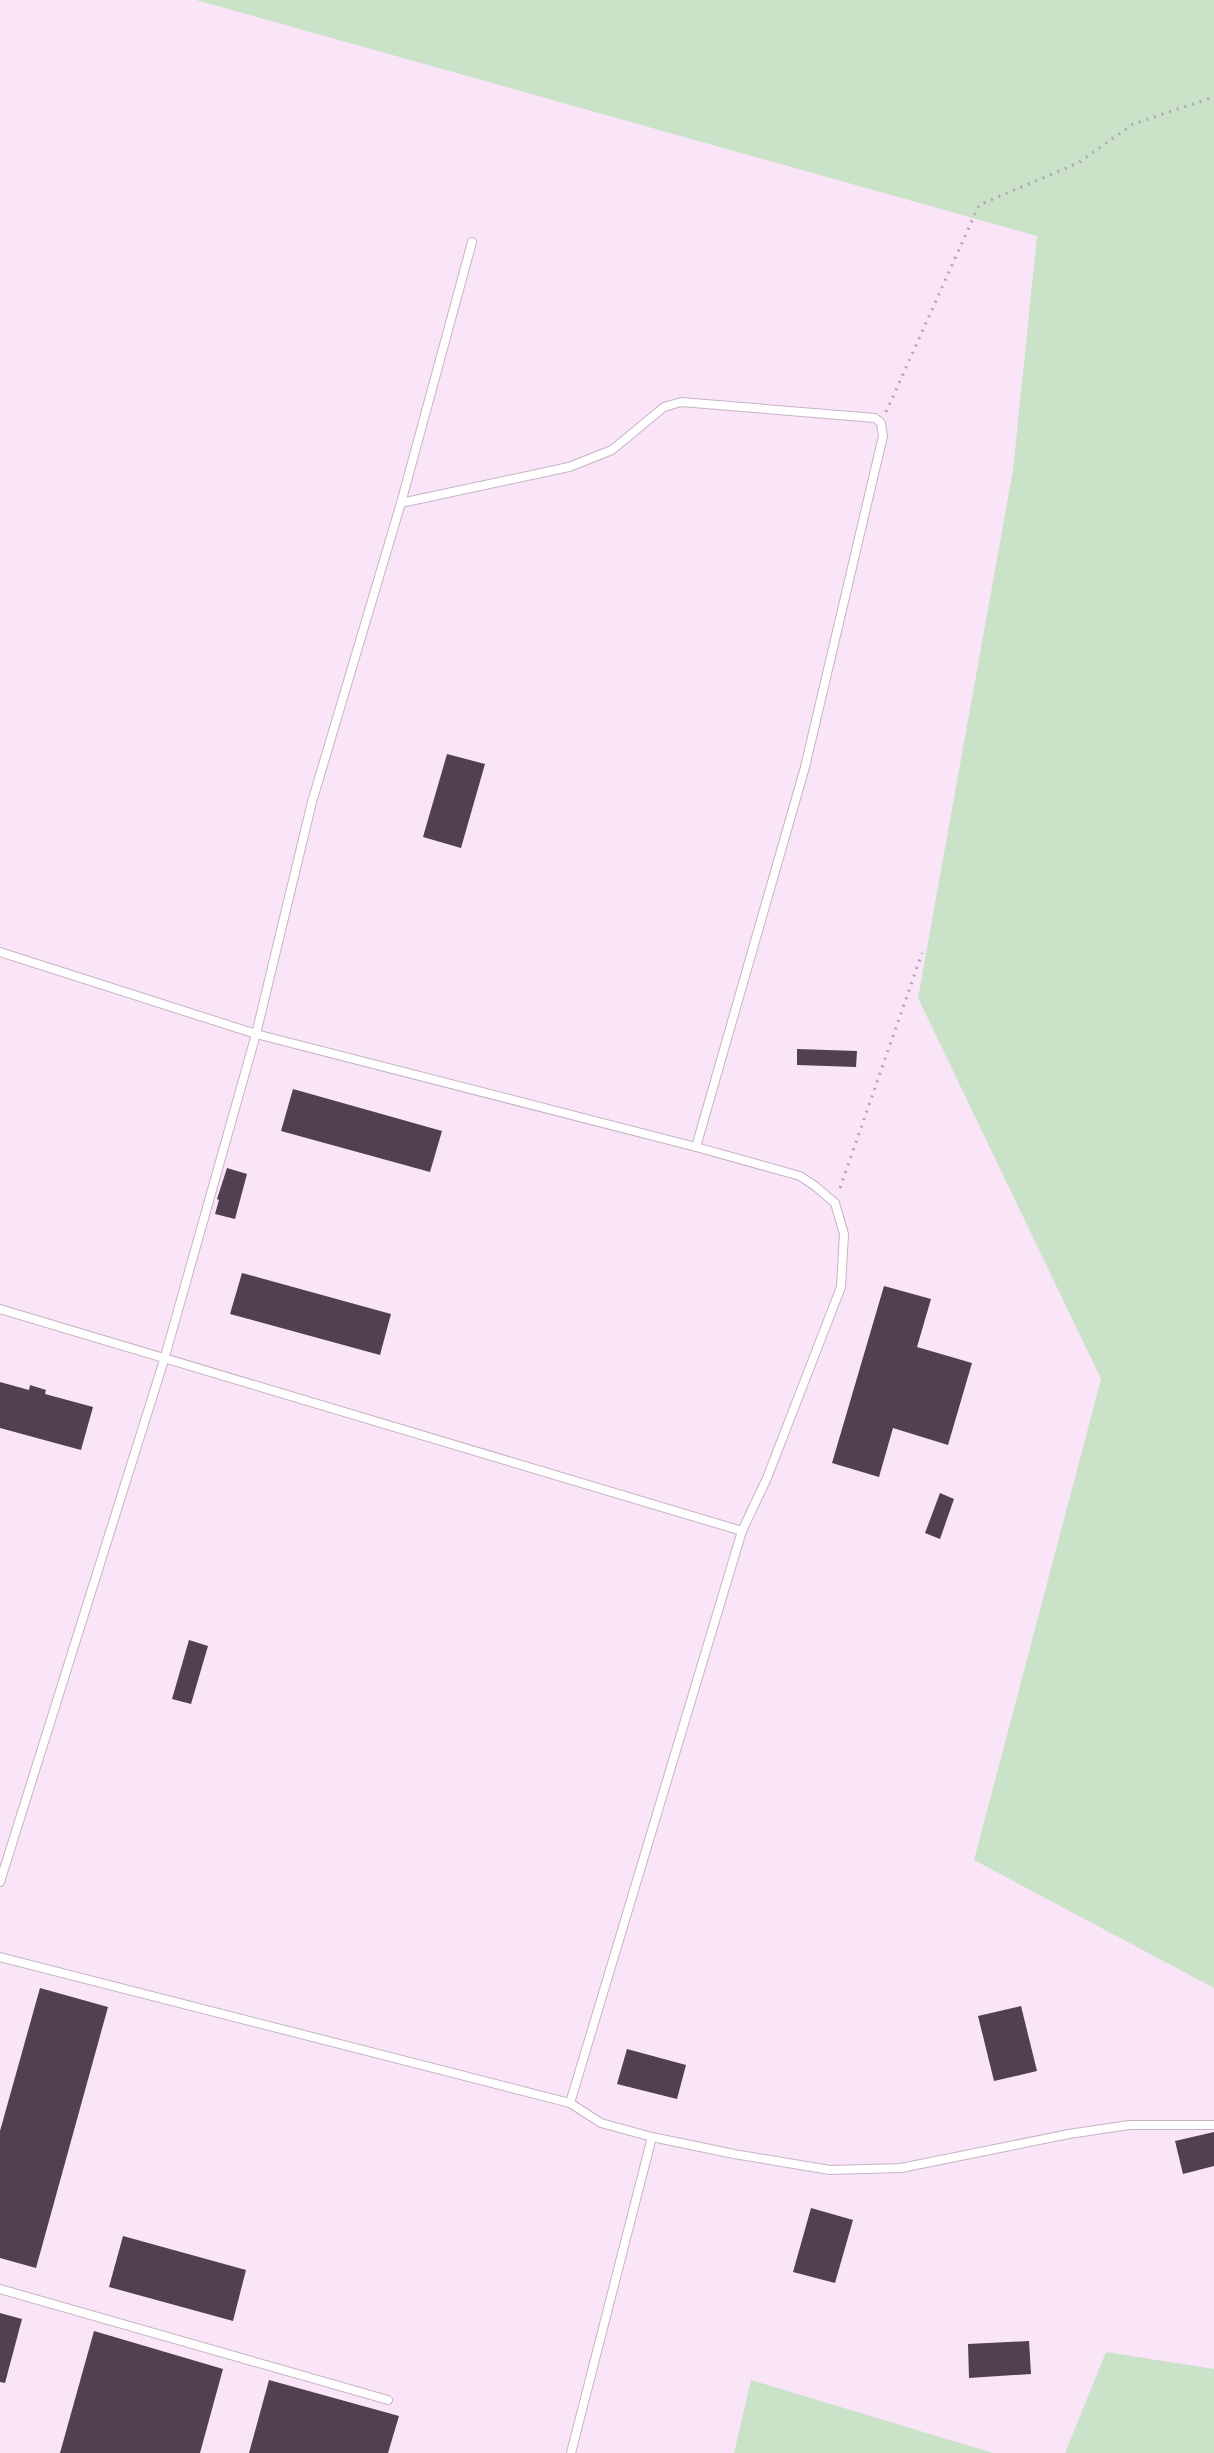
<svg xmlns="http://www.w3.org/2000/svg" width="1214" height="2453" font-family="'Work Sans',sans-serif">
<rect width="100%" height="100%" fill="#fae5f8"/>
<g fill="#cae2c7">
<path d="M196,0H1214V1988L974,1860L1101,1379L918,998L1013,470L1037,236Z"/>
<path d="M1106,2352L1214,2369V2453H1065Z"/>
<path d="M751,2380L993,2453H734Z"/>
</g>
<g fill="#514050">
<path d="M447,754L485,764L461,848L423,837Z"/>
<path d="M797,1049L857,1051L856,1067L797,1065Z"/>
<path d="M293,1089L442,1131L430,1172L281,1131Z"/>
<path d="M227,1168L247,1174L235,1219L215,1214L219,1200L217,1199Z"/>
<path d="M242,1273L391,1314L380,1355L230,1314Z"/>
<path d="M884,1286L931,1299L917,1347L972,1363L948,1445L893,1428L879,1477L832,1463Z"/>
<path d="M0,1382L29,1390L30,1385L46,1390L45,1394L93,1407L81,1450L0,1428Z"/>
<path d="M940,1493L954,1499L940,1539L925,1533Z"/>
<path d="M189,1640L208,1646L191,1704L172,1699Z"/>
<path d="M40,1988L108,2007L36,2268L0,2258V2131Z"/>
<path d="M1021,2006L1037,2071L994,2081L978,2016Z"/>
<path d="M627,2049L686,2065L677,2099L617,2084Z"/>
<path d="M1214,2132V2166L1183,2174L1175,2141Z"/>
<path d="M811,2208L853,2220L835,2283L793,2272Z"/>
<path d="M123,2236L246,2270L233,2321L109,2287Z"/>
<path d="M0,2313L22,2319L5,2383L0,2382Z"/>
<path d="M94,2331L223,2369L200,2453H60Z"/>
<path d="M1029,2341L1031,2374L969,2378L968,2344Z"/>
<path d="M269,2380L399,2416L388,2453H249Z"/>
</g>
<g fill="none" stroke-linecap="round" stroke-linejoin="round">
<defs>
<g id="lane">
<path d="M401,503L569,467L612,450L664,407L681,402L875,418L881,423L883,436L805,767L696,1147"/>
<path d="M0,952L256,1034L696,1147L800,1176L815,1186L835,1203L844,1234L841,1287L767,1478L742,1531"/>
<path d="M0,1309L742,1531L570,2103"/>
<path d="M0,1882L164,1360L256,1034L312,802L401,503L472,242"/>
<path d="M0,1957L570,2103L601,2123L652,2137L734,2154L830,2170L901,2168L1069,2134L1129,2125H1214"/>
<path d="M0,2289L388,2400"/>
<path d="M571,2453L652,2137"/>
</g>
</defs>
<use href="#lane" stroke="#c7b3c5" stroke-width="10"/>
<g stroke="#b5a5b3" stroke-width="3" stroke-dasharray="2 6" stroke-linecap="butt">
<path d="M886,412L979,205L1078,163L1133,124L1214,97"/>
<path d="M840,1188L922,953"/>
</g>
<use href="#lane" stroke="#fff" stroke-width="8"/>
</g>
</svg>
